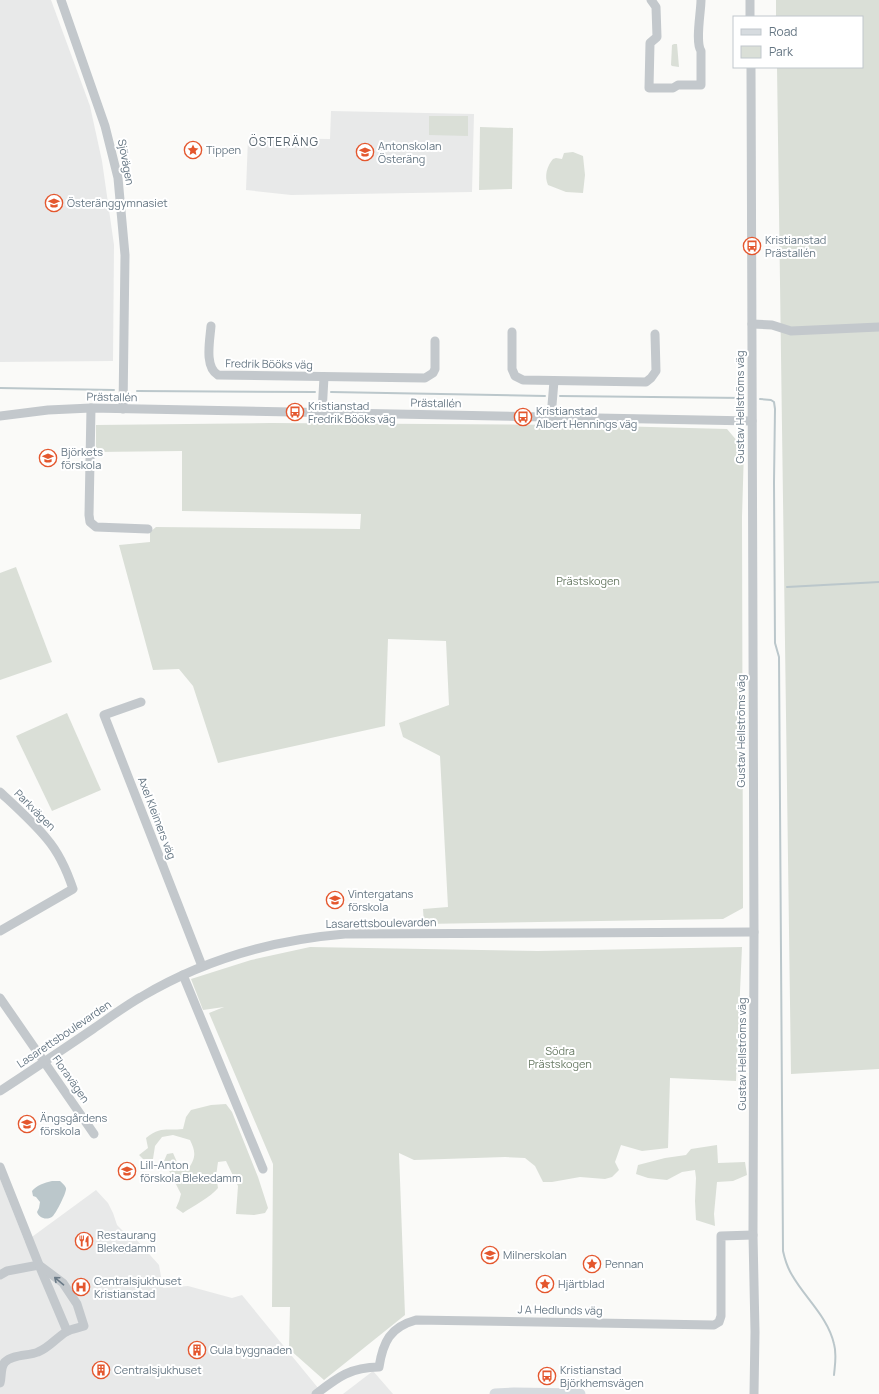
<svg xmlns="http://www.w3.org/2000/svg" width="879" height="1394" font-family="Manrope,sans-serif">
<rect width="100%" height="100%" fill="#fafaf8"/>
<g fill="#e8e9e9">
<path d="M0,0H51L90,106L102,161L114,245L113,361L0,362Z"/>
<path d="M331,111L474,114L472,192L291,195L246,190L248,138L330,139Z"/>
<path d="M0,1179L25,1242L96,1190L108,1203L113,1213L117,1225L123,1231L133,1236L159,1265L163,1288L188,1286L232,1298L242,1295L323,1394H0Z"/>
<path d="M373,1371L393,1394H343Z"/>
</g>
<g fill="#dadfd7">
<path d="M776,0H879V1069L791,1074L777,67H862V17H776Z"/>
<path d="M674,44H677L679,67L672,66L671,65L672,45Z"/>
<path d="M429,116H468V136L429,135Z"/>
<path d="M480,127L513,128L512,189L479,190Z"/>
<path d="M573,152L583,156L585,175L583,193L566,192L548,185C544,176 547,166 553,159L556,158L562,159L564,153Z"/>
<path d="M270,423L575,425L727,429L744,449L742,517L743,908L723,919L424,924L423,909L448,907L440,756L403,737L399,723L449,705L446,641L388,639L385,726L218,763L193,686L179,669L153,670L119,545L150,542V532L156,527L360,529L361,514L182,511V451L96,452V425Z"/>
<path d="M16,567L52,662L0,680V573Z"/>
<path d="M67,713L101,790L52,811L16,736Z"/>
<path d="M310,947L538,951L742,947L736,1081L670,1078L668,1148L642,1151L621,1145L615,1162L619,1170L612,1177L605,1179L580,1177L552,1182H543L535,1166L525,1158L505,1157L414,1160L399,1153L405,1315L324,1380L289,1349L290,1307H272L273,1164L209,1013L224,1007L203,1010L191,979L251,960Z"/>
<path d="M226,1104L232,1112L258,1177L268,1208L265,1213L254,1215L236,1214L238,1186L226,1161L218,1162L216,1176L218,1188C211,1197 193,1206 183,1213L176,1208L179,1201L181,1194L164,1161L167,1154L173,1153L181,1171L188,1169C196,1158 196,1152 190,1140L173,1135L162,1137L155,1146L153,1159H143L139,1155L148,1148L146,1138C161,1126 166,1131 183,1129L186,1117L191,1110L211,1105Z"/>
<path d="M717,1145L718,1163L745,1162L747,1175L733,1181L717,1182L714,1214L715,1226L696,1220L695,1201L696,1178L695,1170L682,1172L667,1180L648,1178L636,1174L638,1165L665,1158L686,1155L691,1149Z"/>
</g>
<path fill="#bbc7cb" d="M52,1181H60C62,1183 65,1185 66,1188C67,1192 56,1213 53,1216C47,1221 39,1218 37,1212L39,1208L40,1202L36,1197L33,1196L32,1191C37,1185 44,1183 52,1181Z"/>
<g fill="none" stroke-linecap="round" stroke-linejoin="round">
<g stroke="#bbc7cb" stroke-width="2">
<path d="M0,388L114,390"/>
<path d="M137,391L315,392"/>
<path d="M331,392L545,396"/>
<path d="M560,396L744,398"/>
<path d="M760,399L771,400L774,402L775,409L774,482L775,643L779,657L783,1251C785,1260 787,1267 792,1275C805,1298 828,1317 834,1344C837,1354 835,1364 834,1375"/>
<path d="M787,587L879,582"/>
</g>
<g stroke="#c3c8cc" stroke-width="9">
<path d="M61,0L105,126L118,178L125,255L123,409"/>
<path d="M651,0L656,7L657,37L650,43L649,88H673L678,85H701V51C695,42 701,12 701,0"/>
<path d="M750,0V17"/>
<path d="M751,67L754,932L753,1235L755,1332L754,1394"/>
<path d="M752,324L772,325L791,331L879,327"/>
<path d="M211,326C210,340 204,367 218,375L425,378L433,373L435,369V341"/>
<path d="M512,332V369L515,376L523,380L646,382L651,378L656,371L655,334"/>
<path d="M91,408L89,515L90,522L96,527L148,529"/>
<path d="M322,413L324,377"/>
<path d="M0,416L48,410L91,408L752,421"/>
<path d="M551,417L554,381"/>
<path d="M141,702L104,715L202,966"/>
<path d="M0,792C16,807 33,822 47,839C59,853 67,871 73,889L0,931"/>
<path d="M183,975L263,1169"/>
<path d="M0,998L94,1134"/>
<path d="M0,1091C31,1071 62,1050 93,1029C109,1018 125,1006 141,997C205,959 271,940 345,934L754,932"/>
<path d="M0,1167L39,1265L67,1331"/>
<path d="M0,1275L7,1271L39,1265"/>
<path d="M0,1383C2,1377 0,1367 5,1362C13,1354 29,1356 38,1352C49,1348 56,1338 66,1332C70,1329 78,1328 84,1326L77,1304L63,1283L39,1265"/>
<path d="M316,1394C338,1377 351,1367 379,1367C383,1342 390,1327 416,1320L714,1325L719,1322L721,1316V1236L753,1235"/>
</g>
<path stroke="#d6dbdf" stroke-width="11" d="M495,1394L514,1393L580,1394"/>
</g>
<defs><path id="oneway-shaft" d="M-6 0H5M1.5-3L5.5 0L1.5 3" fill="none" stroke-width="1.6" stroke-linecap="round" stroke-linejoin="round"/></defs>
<use stroke="#6a7a87" href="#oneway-shaft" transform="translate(59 1281) rotate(-140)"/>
<defs>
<symbol id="sight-ring" viewBox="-11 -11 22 22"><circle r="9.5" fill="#fff" stroke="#e4572e" stroke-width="1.5"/><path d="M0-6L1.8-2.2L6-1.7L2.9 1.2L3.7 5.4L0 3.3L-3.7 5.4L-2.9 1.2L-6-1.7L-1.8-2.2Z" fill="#e4572e"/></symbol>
<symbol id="school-ring" viewBox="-11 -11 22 22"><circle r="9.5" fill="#fff" stroke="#e4572e" stroke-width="1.5"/><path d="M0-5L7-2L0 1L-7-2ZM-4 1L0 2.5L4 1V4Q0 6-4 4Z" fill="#e4572e"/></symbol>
<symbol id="bus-ring" viewBox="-11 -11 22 22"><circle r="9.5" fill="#fff" stroke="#e4572e" stroke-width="1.5"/><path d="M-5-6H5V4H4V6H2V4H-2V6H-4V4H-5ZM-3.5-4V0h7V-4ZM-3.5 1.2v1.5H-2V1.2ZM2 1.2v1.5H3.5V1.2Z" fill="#e4572e"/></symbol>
<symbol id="restaurant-ring" viewBox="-11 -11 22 22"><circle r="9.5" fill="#fff" stroke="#e4572e" stroke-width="1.5"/><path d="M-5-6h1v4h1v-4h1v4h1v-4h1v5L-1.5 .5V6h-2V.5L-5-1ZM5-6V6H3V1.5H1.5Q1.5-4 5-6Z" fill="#e4572e"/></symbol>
<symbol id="hospital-ring" viewBox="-11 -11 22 22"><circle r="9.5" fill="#fff" stroke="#e4572e" stroke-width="1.5"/><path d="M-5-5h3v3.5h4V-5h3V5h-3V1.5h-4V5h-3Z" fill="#e4572e"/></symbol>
<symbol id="building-ring" viewBox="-11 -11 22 22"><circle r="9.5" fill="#fff" stroke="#e4572e" stroke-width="1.5"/><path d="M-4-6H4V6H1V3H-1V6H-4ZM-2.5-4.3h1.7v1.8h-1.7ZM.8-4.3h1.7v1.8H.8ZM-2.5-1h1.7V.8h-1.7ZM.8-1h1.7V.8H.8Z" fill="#e4572e"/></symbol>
</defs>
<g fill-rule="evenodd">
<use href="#sight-ring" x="183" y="140" width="20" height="20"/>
<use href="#school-ring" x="355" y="142" width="20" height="20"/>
<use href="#school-ring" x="44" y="193" width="20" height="20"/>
<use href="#bus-ring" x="742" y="236" width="20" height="20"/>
<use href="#bus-ring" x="285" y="402" width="20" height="20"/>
<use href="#bus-ring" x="513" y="407" width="20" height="20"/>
<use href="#school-ring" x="38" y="448" width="20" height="20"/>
<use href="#school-ring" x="325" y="890" width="20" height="20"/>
<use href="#school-ring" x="17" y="1114" width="20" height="20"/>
<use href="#school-ring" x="117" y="1161" width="20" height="20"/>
<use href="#restaurant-ring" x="74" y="1231" width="20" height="20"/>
<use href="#school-ring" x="480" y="1245" width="20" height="20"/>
<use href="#sight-ring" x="582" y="1254" width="20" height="20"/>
<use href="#sight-ring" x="535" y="1274" width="20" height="20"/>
<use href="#hospital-ring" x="71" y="1277" width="20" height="20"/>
<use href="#building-ring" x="187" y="1340" width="20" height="20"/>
<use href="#building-ring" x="91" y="1360" width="20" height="20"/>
<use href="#bus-ring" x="537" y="1366" width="20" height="20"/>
</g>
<g text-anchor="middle" stroke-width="4" stroke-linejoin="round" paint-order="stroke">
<g font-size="11" fill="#657683" stroke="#fff" text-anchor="start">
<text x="378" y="150">Antonskolan<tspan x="378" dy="13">Österäng</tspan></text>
<text x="206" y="154">Tippen</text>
<text x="67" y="207">Österänggymnasiet</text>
<text x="765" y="244">Kristianstad<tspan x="765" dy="13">Prästallén</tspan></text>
<text x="308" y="410">Kristianstad<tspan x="308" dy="13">Fredrik Bööks väg</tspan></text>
<text x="536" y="415">Kristianstad<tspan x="536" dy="13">Albert Hennings väg</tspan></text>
<text x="61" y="456">Björkets<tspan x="61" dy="13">förskola</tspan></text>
<text x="348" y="898">Vintergatans<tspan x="348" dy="13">förskola</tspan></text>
<text x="40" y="1122">Ängsgårdens<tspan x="40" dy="13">förskola</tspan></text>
<text x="140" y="1169">Lill-Anton<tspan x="140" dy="13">förskola Blekedamm</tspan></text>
<text x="97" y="1239">Restaurang<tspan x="97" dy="13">Blekedamm</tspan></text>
<text x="503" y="1259">Milnerskolan</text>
<text x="605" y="1268">Pennan</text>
<text x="94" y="1285">Centralsjukhuset<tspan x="94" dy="13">Kristianstad</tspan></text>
<text x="558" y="1288">Hjärtblad</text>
<text x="210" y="1354">Gula byggnaden</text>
<text x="114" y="1374">Centralsjukhuset</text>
<text x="560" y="1374">Kristianstad<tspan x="560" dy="13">Björkhemsvägen</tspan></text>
</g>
<g font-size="11" fill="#657683" stroke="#fff">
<text transform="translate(126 162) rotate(79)" y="4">Sjövägen</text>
<text transform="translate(269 364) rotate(1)" y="4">Fredrik Bööks väg</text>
<text transform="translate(112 397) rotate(1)" y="4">Prästallén</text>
<text transform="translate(436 403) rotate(1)" y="4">Prästallén</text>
<text transform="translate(740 407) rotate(-90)" y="4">Gustav Hellströms väg</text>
<text transform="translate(741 731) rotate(-90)" y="4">Gustav Hellströms väg</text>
<text transform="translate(35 810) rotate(45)" y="4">Parkvägen</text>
<text transform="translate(157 818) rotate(69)" y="4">Axel Kleimers väg</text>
<text transform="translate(381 923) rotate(-1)" y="4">Lasarettsboulevarden</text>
<text transform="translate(64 1034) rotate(-34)" y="4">Lasarettsboulevarden</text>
<text transform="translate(742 1054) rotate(-90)" y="4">Gustav Hellströms väg</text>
<text transform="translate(71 1079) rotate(55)" y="4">Floravägen</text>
<text transform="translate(560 1310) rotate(1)" y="4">J A Hedlunds väg</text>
</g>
<g font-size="11" fill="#687a64" stroke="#fff">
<text x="588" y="585">Prästskogen</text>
<text x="560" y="1055">Södra<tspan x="560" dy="13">Prästskogen</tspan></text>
</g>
<g font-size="12" letter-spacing="1" fill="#57646e" stroke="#fff">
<text x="284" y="146">ÖSTERÄNG</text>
</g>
</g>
<rect x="733" y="16" width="130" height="52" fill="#ffffff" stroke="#c1c8cd"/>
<rect x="741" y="29" width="20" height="6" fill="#d6dbdf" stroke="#c1c8cd"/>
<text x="769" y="36" font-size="12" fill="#657683">Road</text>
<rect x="741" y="46" width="20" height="12" fill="#dadfd7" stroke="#c1c8cd"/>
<text x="769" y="56" font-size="12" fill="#657683">Park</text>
</svg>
